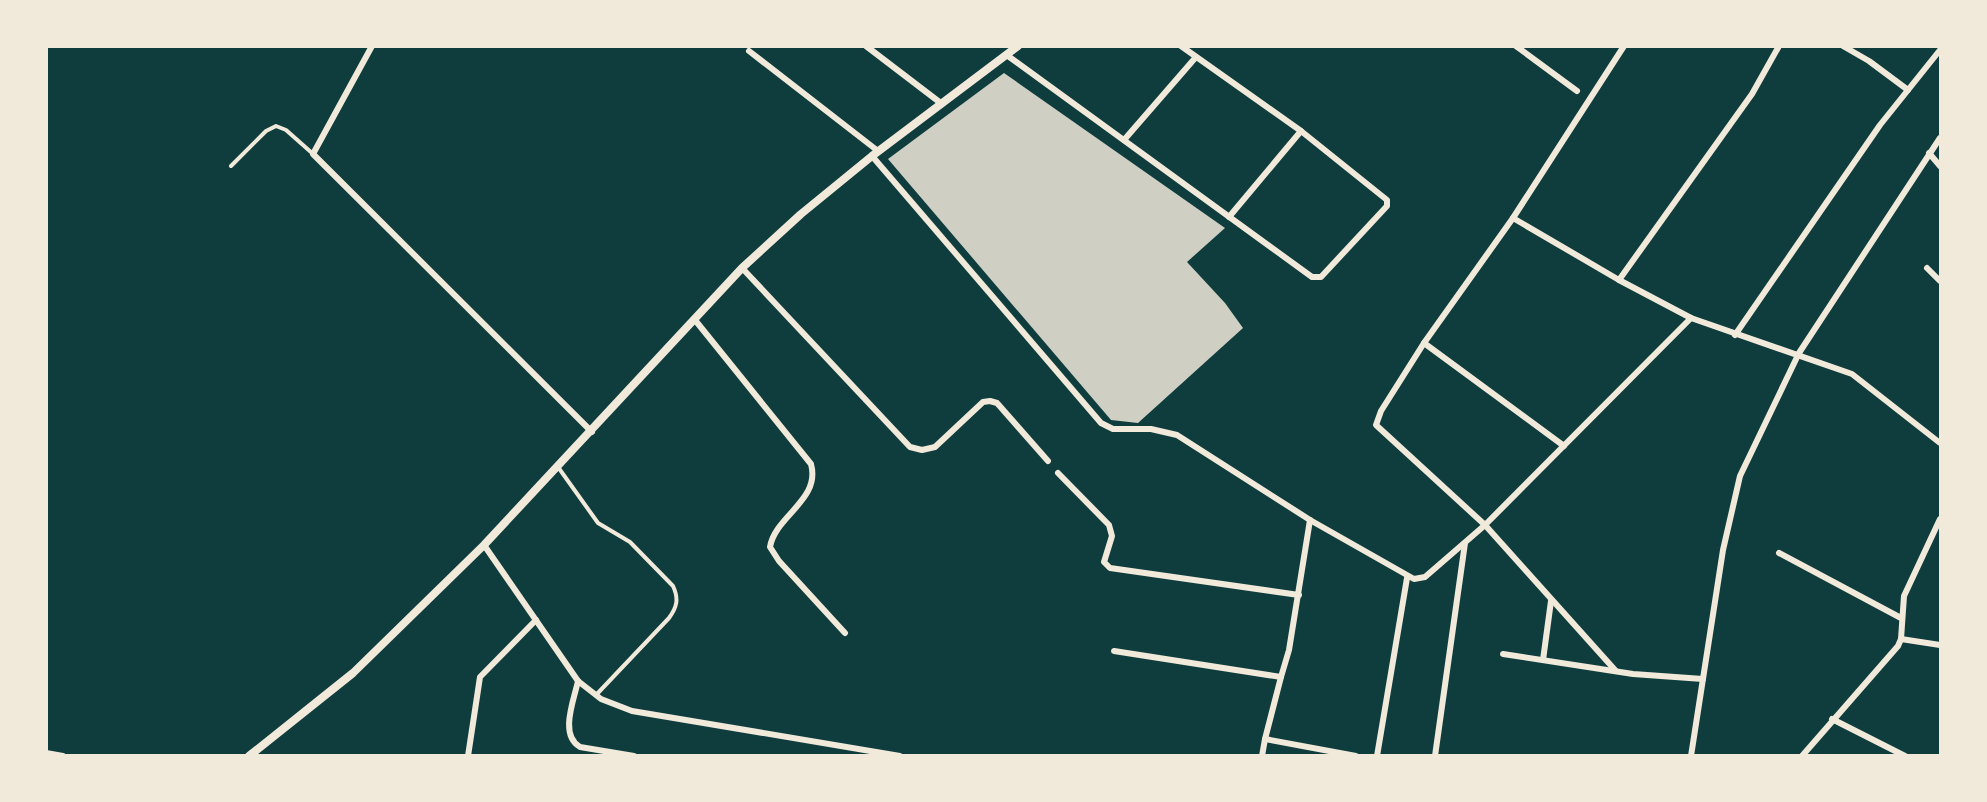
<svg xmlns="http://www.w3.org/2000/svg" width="1987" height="802" font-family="'Source Serif 4',serif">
<rect width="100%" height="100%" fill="#0f3d3e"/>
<path fill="#cfcfc3" d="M1004,73L1225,228L1187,262L1225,303L1243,328L1138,423L1111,420L888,159Z"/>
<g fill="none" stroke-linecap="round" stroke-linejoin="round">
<g stroke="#f1e9da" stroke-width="4">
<path d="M231,166L266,131L276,126L286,130L312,153"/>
<path d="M558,467L598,523L630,542L673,586C679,599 677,607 669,618L596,695"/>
</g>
<g stroke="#f1e9da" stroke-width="6">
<path d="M372,46L313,154L592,432"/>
<path d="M866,46L942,104"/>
<path d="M1516,46L1577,91"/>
<path d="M1624,46L1513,218L1619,280L1691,318L1852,374L1940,443"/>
<path d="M1843,46L1869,61L1908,90"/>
<path d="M749,51L878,151"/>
<path d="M1008,56L1312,277H1321L1387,206V200L1301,131L1181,46"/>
<path d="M1124,140L1196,57"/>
<path d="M1929,153L1940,166"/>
<path d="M872,156L1101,423L1113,429H1151L1177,435L1310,520L1414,579L1425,577L1485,525L1691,318"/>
<path d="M1229,217L1301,131"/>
<path d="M1513,218L1424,343L1564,446"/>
<path d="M742,268L910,447L922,450L935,447L983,402L990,401L997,403L1048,461"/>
<path d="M1927,268L1940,281"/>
<path d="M1619,280L1752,94L1779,46"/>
<path d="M695,320L811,464C821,500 775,516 770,547L779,561L845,633"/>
<path d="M1735,335L1880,125L1940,50"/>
<path d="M1424,343L1381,411L1376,425L1485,525L1615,670"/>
<path d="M1058,473L1109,525L1112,536L1104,562L1110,568L1299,595"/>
<path d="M484,545L578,681L601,699L632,711L900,756"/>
<path d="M1779,553L1901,618"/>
<path d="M1901,639L1940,645"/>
<path d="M1114,651L1281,677L1289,650L1310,520"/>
<path d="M1503,654L1633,674L1703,679"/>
<path d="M1543,660L1551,601"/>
<path d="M578,681C574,700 559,735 580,747L634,756"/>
<path d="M1832,719L1905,756"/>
<path d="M1265,739L1281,677"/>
<path d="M46,753L63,756"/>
<path d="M468,756L480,677L536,620"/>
<path d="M1262,756L1265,739L1356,756"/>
<path d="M1377,756L1407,578"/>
<path d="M1435,756L1465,543"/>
<path d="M1691,756L1723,550L1740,476L1799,353L1940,138"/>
<path d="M1802,756L1898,646L1901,639L1904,596L1940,519"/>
</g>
<path stroke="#f1e9da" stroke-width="8" d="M249,756L353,673L484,545L742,268L801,214L872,156L1018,46"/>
</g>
<rect width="1987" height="802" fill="none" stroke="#f1e9da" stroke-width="96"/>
</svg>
